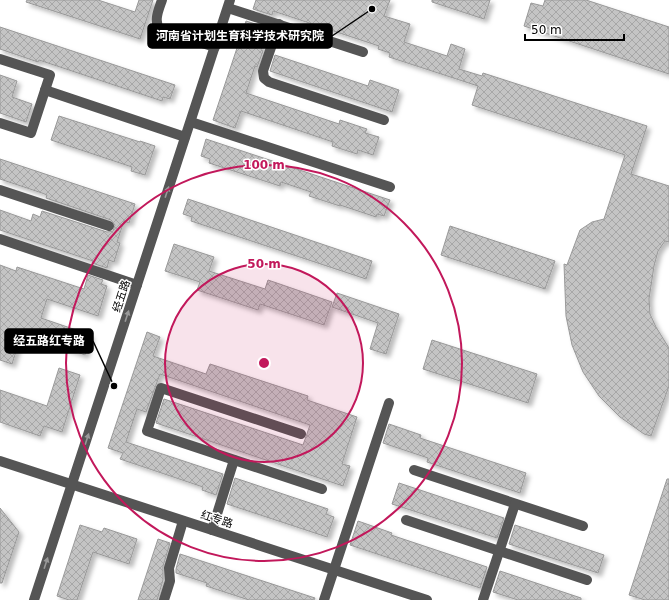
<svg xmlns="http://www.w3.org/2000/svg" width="669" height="600" font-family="'DejaVu Sans','Noto Sans SC',sans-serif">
<defs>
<pattern id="building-cross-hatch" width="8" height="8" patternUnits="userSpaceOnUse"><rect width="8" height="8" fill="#c4c4c4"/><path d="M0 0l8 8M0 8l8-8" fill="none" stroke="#a7a7a7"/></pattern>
<filter id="shadow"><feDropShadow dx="3.5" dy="3.5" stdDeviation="2" flood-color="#0004"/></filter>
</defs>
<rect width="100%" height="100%" fill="#fff"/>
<g fill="url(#building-cross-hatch)" stroke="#999" filter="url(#shadow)">
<path d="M27,0H98L135,12L139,0H153L140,39L26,2Z"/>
<path d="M256,0H390L384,16L410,24L404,42L447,56L451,44L465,49L459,69L482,76L483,73L647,126L631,174L669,186V242L665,241L658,251L654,266L649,299L650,314L656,327L669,348V386L651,436L644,434L620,417L599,396L583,372L572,345L566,316L564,264L567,265L580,230L592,222L604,219L625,155L472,105L478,86L389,57L390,53L378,49L379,46L273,11L272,15L253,9Z"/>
<path d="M432,0H490L484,19L432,2Z"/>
<path d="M545,0H586L669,27V74L524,26L531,3L543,6Z"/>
<path d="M246,21L268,28L261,50L263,51L257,67L255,66L246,93L339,124L340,120L367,129L365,133L379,137L373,155L358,150L357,154L332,146L333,142L241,111L235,128L213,120Z"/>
<path d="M0,27L175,85L170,99L163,97L162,101L39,60L38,62L0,49Z"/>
<path d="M275,55L368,86L370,80L399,90L392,112L270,71Z"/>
<path d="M0,75L17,81L12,97L32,104L26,122L0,113Z"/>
<path d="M59,116L140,142V141L155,146L145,175L131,171L132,167L51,140Z"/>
<path d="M206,139L390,200L384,216L377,214L376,217L340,205V206L309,196L311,192L281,182L280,186L209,163L210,159L201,156Z"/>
<path d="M0,159L135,204L129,223L124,221L117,242L120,243L114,262L109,260L107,268L92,263L93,261L0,230V210L31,221L33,214L40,217L42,211L107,232L113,231L115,225L111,220L46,198L47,195L42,193L0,179Z"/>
<path d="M188,199L372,261L366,279L191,221L192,217L183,214Z"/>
<path d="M450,226L555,261L545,289L441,255Z"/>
<path d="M174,244L214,257L209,271L265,289L268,280L332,302L324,325L260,304L258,310L197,290L200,282L165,271Z"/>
<path d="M0,265L16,271L17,267L84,289L88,275L103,280L101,284L107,286L98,316L47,299L41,318L91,335L85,355L22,333L12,364L0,360Z"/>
<path d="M337,293L399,314L386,354L370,349L378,323L332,307Z"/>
<path d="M147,332L160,337L153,356L206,374L210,364L308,396L307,400L357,417L342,464L350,466L343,486L156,423L164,399L303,445L310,425L160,374L146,412L137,409L126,442L223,474L216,495L202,490L203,487L120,459L123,453L108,448Z"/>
<path d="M432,340L537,374L528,403L423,369Z"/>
<path d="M59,368L80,375L62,432L44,426L40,436L0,422V390L47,406Z"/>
<path d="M389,424L421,435L420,438L526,473L520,493L427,462L428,458L383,443Z"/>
<path d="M235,478L328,509L326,514L334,517L327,537L227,504Z"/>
<path d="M667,479H669V600H645L629,595Z"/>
<path d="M399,483L504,518L497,538L392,504Z"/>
<path d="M0,508L19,532L2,583H0Z"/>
<path d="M358,521L392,533L391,535L487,567L480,588L350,545Z"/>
<path d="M80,525L102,532L104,528L137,539L129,564L93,552L77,600H69L57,596Z"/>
<path d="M515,525L604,555L598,573L509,544Z"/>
<path d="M158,539L170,543L163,566V580L157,600H138Z"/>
<path d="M180,554L315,598L314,600H249L206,586L207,583L176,573V569Z"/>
<path d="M500,571L581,598V600H518L493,592Z"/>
</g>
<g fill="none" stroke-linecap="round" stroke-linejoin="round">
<g stroke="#555" stroke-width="10">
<path d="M162,0C159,9 153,21 160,30L215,47"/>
<path d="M228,8L363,52"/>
<path d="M279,24L263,71L264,78L269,82L384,120"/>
<path d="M0,59L50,75L31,133L0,123"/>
<path d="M45,90L185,137"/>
<path d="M191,122L390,187"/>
<path d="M0,190L109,226"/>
<path d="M0,239L137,285"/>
<path d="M301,434L161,388L147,431L322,489"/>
<path d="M0,461L427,600"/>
<path d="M414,470L583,526"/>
<path d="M406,520L587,580"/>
<path d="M212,530L234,460"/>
<path d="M34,600L230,0"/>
<path d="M164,600L170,581L169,568L183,521"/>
<path d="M324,600L389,403"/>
<path d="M483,600L515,504"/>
</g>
</g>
<defs><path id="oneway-solid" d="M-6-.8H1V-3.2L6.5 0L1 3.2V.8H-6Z"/></defs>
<g fill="#999">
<use href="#oneway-solid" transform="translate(167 192) rotate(-72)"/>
<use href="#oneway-solid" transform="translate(127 316) rotate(-72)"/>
<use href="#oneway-solid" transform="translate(87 439) rotate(-72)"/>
<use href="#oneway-solid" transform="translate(46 563) rotate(-72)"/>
</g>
<circle cx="264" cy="363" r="99" fill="#c2185b" fill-opacity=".12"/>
<g fill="none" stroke="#c2185b" stroke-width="2">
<circle cx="264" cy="363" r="99"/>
<circle cx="264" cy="363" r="198"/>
</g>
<g text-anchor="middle" stroke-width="3" stroke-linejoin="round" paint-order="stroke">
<g font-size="11" fill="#000" stroke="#fff">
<text transform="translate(121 296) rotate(-72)" y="4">经五路</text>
<text transform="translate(217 519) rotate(18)" y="4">红专路</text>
</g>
</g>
<circle cx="264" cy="363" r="6" fill="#c2185b" stroke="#fff" stroke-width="2"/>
<g font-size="12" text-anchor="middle" font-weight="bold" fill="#c2185b" stroke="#fff" stroke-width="3" stroke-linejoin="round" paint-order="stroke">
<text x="264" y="169">100 m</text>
<text x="264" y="268">50 m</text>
</g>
<path fill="none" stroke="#000" stroke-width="1.5" d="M372 9L332 36M114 386L93 341"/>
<g fill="#000" stroke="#fff" stroke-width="1.5">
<circle cx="372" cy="9" r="4"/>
<circle cx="114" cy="386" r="4"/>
</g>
<g fill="#000" stroke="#000" stroke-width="1.5">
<rect x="148" y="24" width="184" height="24" rx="4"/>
<rect x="5" y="329" width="88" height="24" rx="4"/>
</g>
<g font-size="12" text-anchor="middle" font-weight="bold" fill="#fff">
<text x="240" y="40">河南省计划生育科学技术研究院</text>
<text x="49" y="345">经五路红专路</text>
</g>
<path d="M525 34v6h99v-6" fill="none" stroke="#000000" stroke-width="2"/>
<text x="531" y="34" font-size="12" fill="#000000" stroke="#ffffff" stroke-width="3" paint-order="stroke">50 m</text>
</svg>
